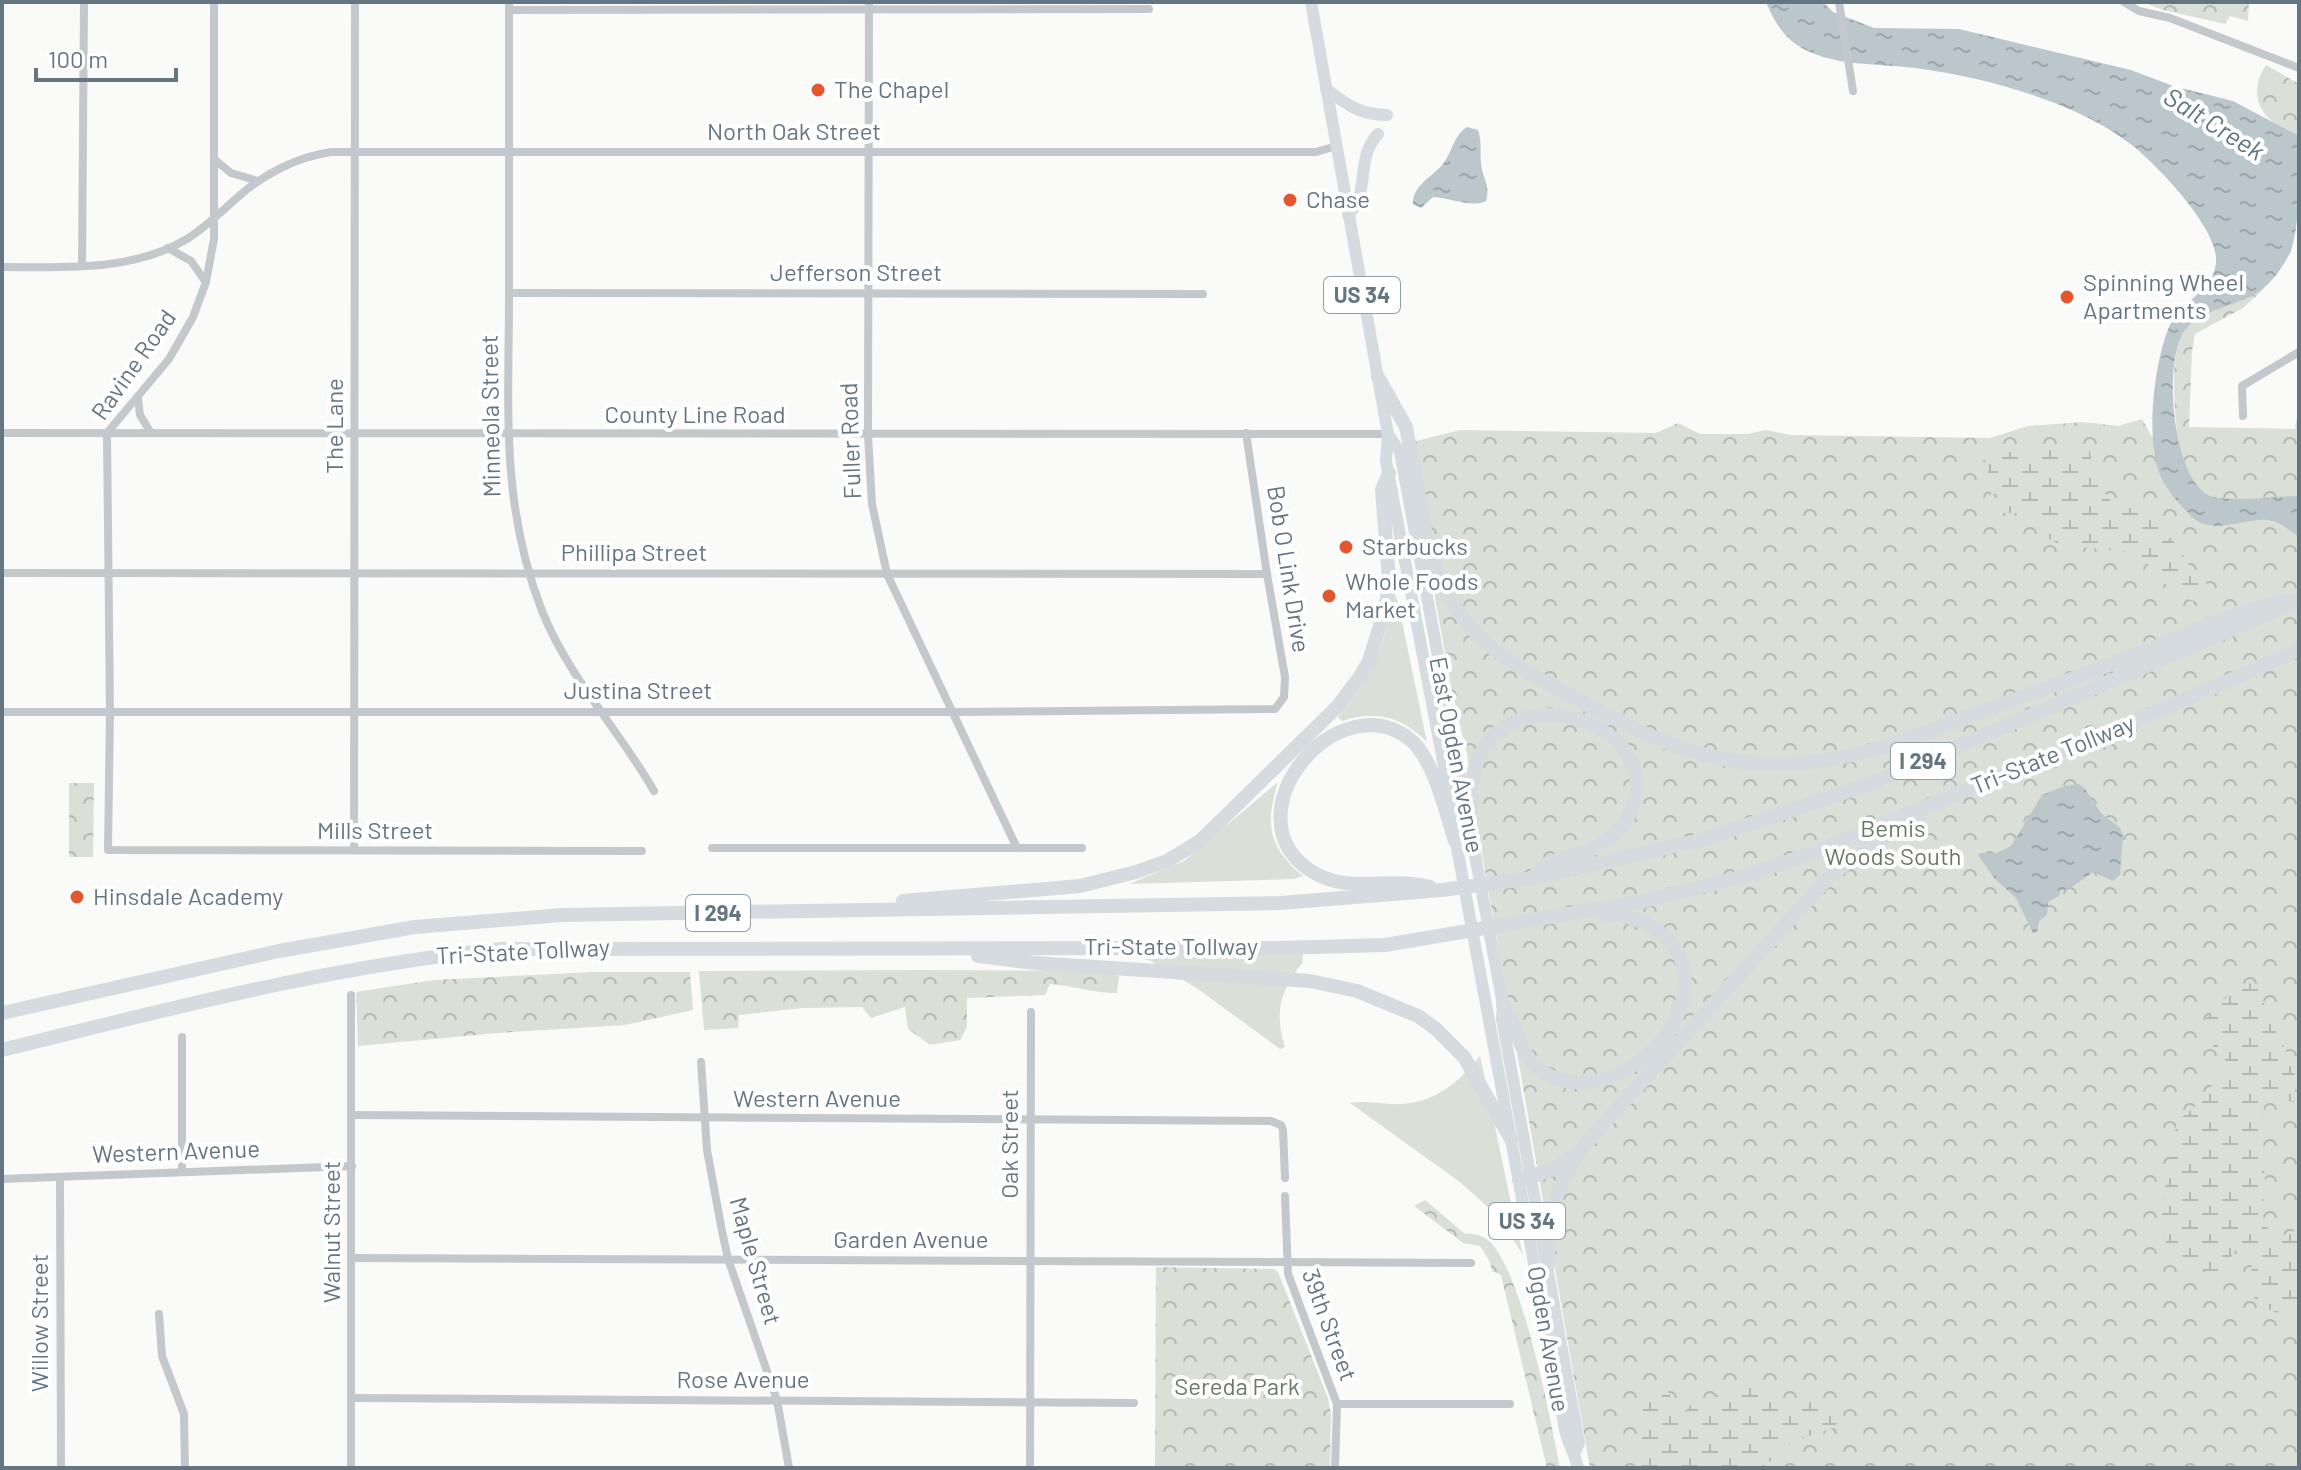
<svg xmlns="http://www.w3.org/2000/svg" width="2301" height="1470" font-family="Barlow,sans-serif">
<defs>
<pattern id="forest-crowns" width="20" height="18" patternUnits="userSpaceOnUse" patternTransform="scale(2)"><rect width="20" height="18" fill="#dadfd7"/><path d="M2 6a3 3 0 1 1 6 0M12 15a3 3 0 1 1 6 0" fill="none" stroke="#b4b9b4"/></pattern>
<pattern id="wetland-marsh" width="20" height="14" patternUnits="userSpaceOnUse" patternTransform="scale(2)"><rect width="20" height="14" fill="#dadfd7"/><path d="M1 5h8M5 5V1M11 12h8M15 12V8" fill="none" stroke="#b4b9b4"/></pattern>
<pattern id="water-ripples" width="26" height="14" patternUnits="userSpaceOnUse" patternTransform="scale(2)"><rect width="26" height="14" fill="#bbc7cb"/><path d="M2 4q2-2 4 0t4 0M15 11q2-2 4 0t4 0" fill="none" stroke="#9ca6aa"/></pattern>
</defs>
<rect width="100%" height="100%" fill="#fafaf8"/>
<g fill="#dadfd7">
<path d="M1394,592L1398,602L1427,742C1401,716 1376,710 1342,721L1338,717C1375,672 1384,649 1394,592Z"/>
<path d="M1278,782C1265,824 1268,847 1303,876L1294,879L1129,884L1184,861Z"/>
<path d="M1114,951H1302L1303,962C1280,990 1274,1013 1285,1047L1280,1049L1198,989L1151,961Z"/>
<path d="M1480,1056C1495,1123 1507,1189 1523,1255L1499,1217L1460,1182L1350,1103C1367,1100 1384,1105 1401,1104C1436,1102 1458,1083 1480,1056Z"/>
</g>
<g fill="url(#forest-crowns)">
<path d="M2142,2H2249L2248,21L2230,16L2225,24L2163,10Z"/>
<path d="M2266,65L2299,84V136C2265,124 2244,99 2266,65Z"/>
<path d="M2265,288L2243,308L2195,334L2192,351L2189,427L2295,429L2299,406V1468H1590L1475,814L1467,754L1450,682L1434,591L1429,542L1412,442L1460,430L1656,433L1678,423L1700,434H1748L1766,430L1791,435L1990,438L2028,426L2083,422L2118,426L2142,419L2154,440L2178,441C2175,414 2168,350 2186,329C2205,307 2240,300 2265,288Z"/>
<path d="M69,783H94L93,857H69Z"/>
<path d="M919,970L1102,971L1119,976L1117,993C1094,993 1074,986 1050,984L1045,995L967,998V1027L960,1040L930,1045L908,1029L905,1007L871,1018L862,1007L803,1008L739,1015L738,1028L704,1030L699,971Z"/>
<path d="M593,972H690L693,1010L625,1025L497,1033L358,1046L356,992L434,980Z"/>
<path d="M1425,1200L1465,1234C1472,1233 1482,1235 1488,1240C1522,1269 1551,1421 1560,1468H1547L1501,1275L1492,1271L1490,1262L1480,1246L1463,1243L1414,1206Z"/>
<path d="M1156,1267L1274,1269L1278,1272L1328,1398L1331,1414L1330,1468H1155Z"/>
</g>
<g fill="url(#wetland-marsh)">
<path d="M2056,445H2089C2090,461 2103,502 2120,507C2128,509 2138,507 2147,508L2162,530L2178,546L2188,564L2211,588L2194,601L2175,595L2138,553L2061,545L2041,535L2032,513H2003L2012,490L1989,495L1988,466L1980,451L1987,446L2003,453Z"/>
<path d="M2255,983C2261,995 2265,1007 2270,1020C2283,1049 2301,1066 2294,1102L2266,1098L2260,1127L2265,1179L2262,1215L2268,1229L2285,1235L2299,1229V1314C2284,1319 2267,1309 2255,1301L2251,1273L2254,1248L2240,1242L2230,1259L2228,1271L2212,1275L2168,1247L2159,1224L2177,1121L2197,1105L2229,1064L2214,1048L2206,1018L2239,984Z"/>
<path d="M1769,1383L1780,1403L1826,1402L1838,1422L1833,1428L1794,1441L1762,1468H1640C1637,1441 1642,1413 1647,1385L1668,1391L1677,1412H1686L1693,1401L1712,1400L1720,1393L1729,1394L1741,1384L1757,1389Z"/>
</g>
<g fill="url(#water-ripples)">
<path d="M1766,2H1823L1833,12L1874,28L1959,29L2131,70L2173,86L2233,101L2299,136C2299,171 2301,219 2291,251C2285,263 2276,277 2266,286C2246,306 2207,305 2186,329C2162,357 2172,477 2208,495C2222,503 2279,496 2299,496V537C2289,530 2281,522 2268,520C2244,518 2213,536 2192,517C2181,506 2169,493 2162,479C2144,444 2154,360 2170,325C2181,301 2213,291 2216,263C2219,230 2163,172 2139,151C2085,104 1986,77 1915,68C1879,63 1829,67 1797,45C1782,35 1773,19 1766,2Z"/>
<path d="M1467,127L1478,130C1482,142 1480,151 1481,163C1482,178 1491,185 1486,201C1472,208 1450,198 1433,197L1421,208L1413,204C1412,186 1432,177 1443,164C1452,153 1453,136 1467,127Z"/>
<path d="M2079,784L2085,789L2101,813L2120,828L2123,835L2120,875L2113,881L2093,872L2072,887L2060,891L2059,896L2048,902L2047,915L2039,921L2037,932L2033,933L2016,898L1994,878L1978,855L1980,853H1997L2011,846L2042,795L2065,786Z"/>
</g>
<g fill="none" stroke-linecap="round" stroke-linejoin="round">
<g stroke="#c3c8cc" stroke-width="8">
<path d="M214,2V239L206,282L193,317L169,359L107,433L110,713L108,850L642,851"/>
<path d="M509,2C509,99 509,196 509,294C509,407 500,503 542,611C569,678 619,730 654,791"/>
<path d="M869,2L868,435L872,504L887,574L1017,848"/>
<path d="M1839,2L1853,91"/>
<path d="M2124,2L2139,11L2170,18L2299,68"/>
<path d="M509,10L1149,9"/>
<path d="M214,159L231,173L258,181"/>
<path d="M168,248L191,261L205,281"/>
<path d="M82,266L84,2"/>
<path d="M2,267C63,267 132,272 187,239C206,227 222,211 239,196C264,174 297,157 331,152H1316L1336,146"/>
<path d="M509,293L1203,294"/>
<path d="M138,399L140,415L151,433"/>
<path d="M2243,416L2242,386L2299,352"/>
<path d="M2,433L1388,434"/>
<path d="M2,573L1267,574"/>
<path d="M2,712H952L1275,709L1284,697L1285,677L1267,574L1246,433"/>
<path d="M712,848H1082"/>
<path d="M354,850L355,2"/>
<path d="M182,1037V1171"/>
<path d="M701,1062L707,1150L722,1231L728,1259L777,1400L789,1468"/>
<path d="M352,1115L1271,1121L1281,1125L1283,1130L1285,1178"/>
<path d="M60,1177L61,1468"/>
<path d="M2,1179L352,1166"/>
<path d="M1285,1196L1288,1274L1337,1404L1335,1468"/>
<path d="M352,1258L1471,1263"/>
<path d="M159,1314L162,1356L184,1414L185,1468"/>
<path d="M352,1398L1134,1403"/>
<path d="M1337,1404H1510"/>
<path d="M351,1468V995"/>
<path d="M1030,1468L1031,1012"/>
</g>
<g stroke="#d6dbdf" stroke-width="12">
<path d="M1311,2L1388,434L1386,461L1453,814"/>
<path d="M1326,89C1347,105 1361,115 1387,115"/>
<path d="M1348,215C1352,210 1358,204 1359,198C1366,174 1360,154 1378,134"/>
<path d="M1388,434L1400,452L1503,1005L1502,1019L1579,1443L1575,1452"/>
<path d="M1454,832L1565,1430C1568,1444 1575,1454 1578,1468"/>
</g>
<g stroke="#d6dbdf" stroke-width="14">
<path d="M1378,377L1406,427L1429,551C1456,635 1504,661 1578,700C1626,725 1674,751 1729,760C1826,775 1897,743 1986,710C2039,691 2092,672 2145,651C2191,632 2237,610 2287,600"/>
<path d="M1472,838C1473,811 1467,786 1478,760C1516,668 1681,731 1625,822C1613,841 1590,851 1569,857C1562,859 1552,860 1546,864C1541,868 1537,873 1533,878"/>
<path d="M1430,887C1391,876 1348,895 1311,871C1226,816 1338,679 1412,741C1434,761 1446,813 1455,841"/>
<path d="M903,901L1080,886L1136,872L1167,861L1200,841L1337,707L1359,678L1369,661L1386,606L1389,579L1382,490L1389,473"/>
<path d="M978,956L1035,963L1310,981L1357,991L1418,1016L1436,1029L1464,1057L1511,1139"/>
<path d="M1503,1005C1518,1028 1518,1055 1543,1072C1593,1104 1666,1057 1681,1006C1698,950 1656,916 1605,914"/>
<path d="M2,1013L279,951L415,927L562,915L1280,903L1442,890L1533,878L1705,839L1867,785L2299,601"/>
<path d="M2,1050C169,1009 330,966 502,949L1280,948L1385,945L1644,901L1745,876L1809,854L2100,736L2299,650"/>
<path d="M1519,1180L1551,1170L1573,1156"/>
<path d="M1547,1268C1551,1214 1552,1187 1587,1142L1830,876L1875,842L1920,819"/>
</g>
</g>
<g fill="#e4572e" stroke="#fff" stroke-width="3">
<circle cx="818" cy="90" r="8"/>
<circle cx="1290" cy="200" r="8"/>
<circle cx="2067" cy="297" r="8"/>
<circle cx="1346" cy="547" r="8"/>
<circle cx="1329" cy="596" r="8"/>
<circle cx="77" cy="897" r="8"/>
</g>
<g text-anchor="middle" stroke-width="8" stroke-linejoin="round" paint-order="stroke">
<g fill="#fff" stroke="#939fa8" stroke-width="2">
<rect x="1324" y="277" width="76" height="36" rx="6"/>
<rect x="1891" y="743" width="64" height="36" rx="6"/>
<rect x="686" y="895" width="64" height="36" rx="6"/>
<rect x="1489" y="1203" width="76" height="36" rx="6"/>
</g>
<g font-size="22" font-weight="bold" fill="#657683">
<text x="1362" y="303">US 34</text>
<text x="1923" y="769">I 294</text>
<text x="718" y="921">I 294</text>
<text x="1527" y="1229">US 34</text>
</g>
<g font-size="24" fill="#657683" stroke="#fff" text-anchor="start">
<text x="834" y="98">The Chapel</text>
<text x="1306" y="208">Chase</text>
<text x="2083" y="291">Spinning Wheel<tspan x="2083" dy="28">Apartments</tspan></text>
<text x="1362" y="555">Starbucks</text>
<text x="1345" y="590">Whole Foods<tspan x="1345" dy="28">Market</tspan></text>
<text x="93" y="905">Hinsdale Academy</text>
</g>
<g font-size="24" fill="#657683" stroke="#fff">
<text x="794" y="140">North Oak Street</text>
<text x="856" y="281">Jefferson Street</text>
<text transform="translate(134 365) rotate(-55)" y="8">Ravine Road</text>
<text x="695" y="423">County Line Road</text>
<text transform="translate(491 416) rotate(-91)" y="8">Minneola Street</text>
<text transform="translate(335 426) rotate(-90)" y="8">The Lane</text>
<text transform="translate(851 441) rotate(-92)" y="8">Fuller Road</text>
<text x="634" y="561">Phillipa Street</text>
<text transform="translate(1288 569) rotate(81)" y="8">Bob O Link Drive</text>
<text x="638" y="699">Justina Street</text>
<text transform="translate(1456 755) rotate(79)" y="8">East Ogden Avenue</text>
<text transform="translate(2053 755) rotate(-22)" y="8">Tri-State Tollway</text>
<text x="375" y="839">Mills Street</text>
<text x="1171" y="955">Tri-State Tollway</text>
<text transform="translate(523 952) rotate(-3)" y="8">Tri-State Tollway</text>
<text x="817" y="1107">Western Avenue</text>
<text transform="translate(1010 1144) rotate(-90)" y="8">Oak Street</text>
<text transform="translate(176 1152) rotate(-2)" y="8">Western Avenue</text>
<text transform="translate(332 1232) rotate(-90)" y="8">Walnut Street</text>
<text x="911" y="1248">Garden Avenue</text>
<text transform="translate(755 1261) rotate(74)" y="8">Maple Street</text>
<text transform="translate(40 1323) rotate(-90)" y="8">Willow Street</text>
<text transform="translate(1329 1325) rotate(70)" y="8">39th Street</text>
<text transform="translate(1548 1339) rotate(80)" y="8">Ogden Avenue</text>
<text x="743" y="1388">Rose Avenue</text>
</g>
<g font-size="24" fill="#687a64" stroke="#fff">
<text x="1893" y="837">Bemis<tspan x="1893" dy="28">Woods South</tspan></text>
<text x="1237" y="1395">Sereda Park</text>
</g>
<g font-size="26" font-style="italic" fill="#60757c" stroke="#fff">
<text transform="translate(2214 124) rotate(32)" y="9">Salt Creek</text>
</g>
</g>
<rect width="2301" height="1470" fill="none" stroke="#657683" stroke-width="8"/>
<path d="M36 68v12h140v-12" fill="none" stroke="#657683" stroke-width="4"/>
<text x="48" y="68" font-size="24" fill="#657683" stroke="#ffffff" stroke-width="6" paint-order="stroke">100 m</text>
</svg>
